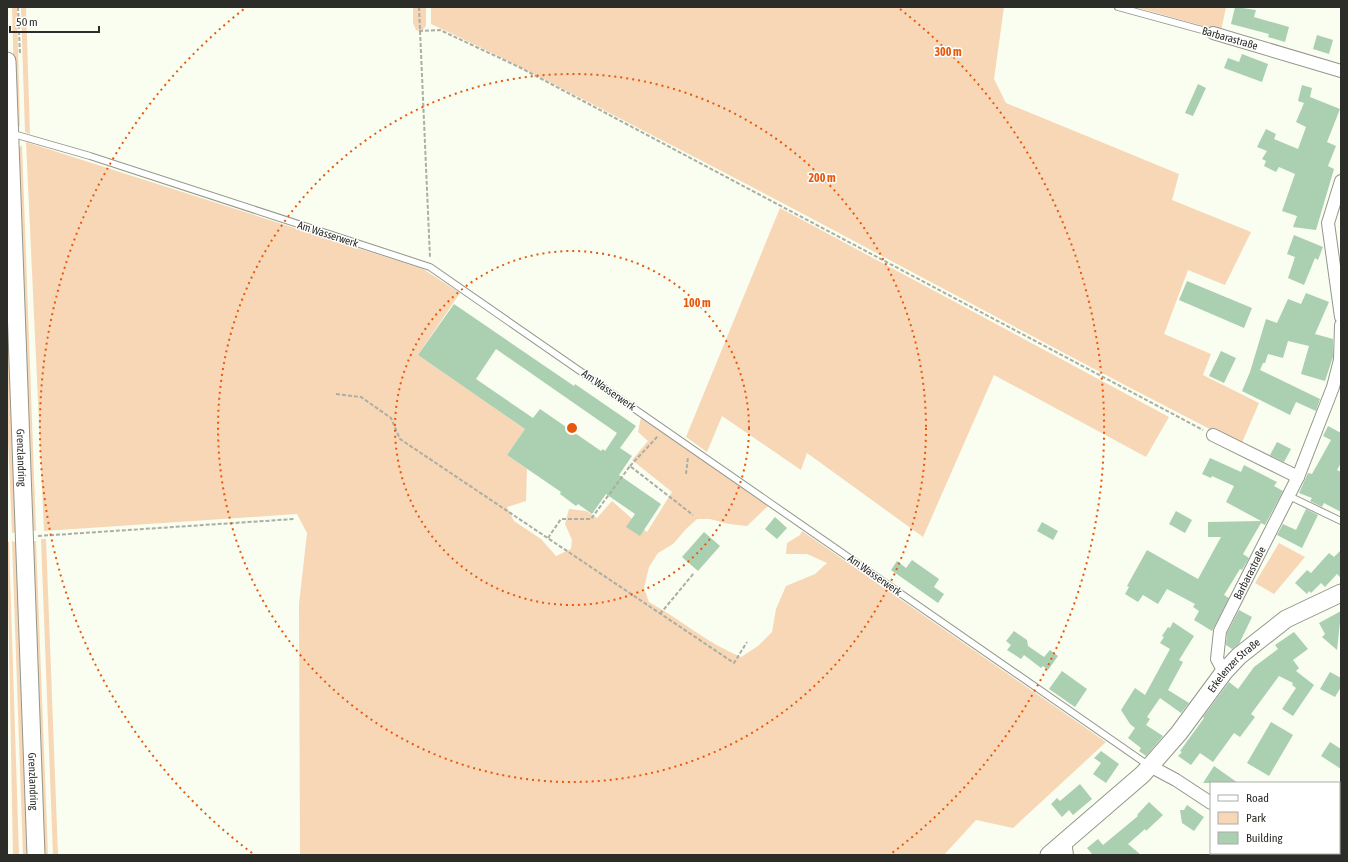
<svg xmlns="http://www.w3.org/2000/svg" width="1348" height="862" font-family="'Asap Condensed',sans-serif">
<rect width="100%" height="100%" fill="#f9fef0"/>
<g fill="#f7d7b6">
<path d="M12,7H17L20,127L17,125L15,116Z"/>
<path d="M21,7H26L30,134L25,132Z"/>
<path d="M413,7H426V26L421,32L416,30L413,23Z"/>
<path d="M431,7H1004L994,79L1006,103L1179,174L1172,200L1251,232L1225,285L1188,270L1164,334L1211,354L1203,375L1259,403L1241,445C1042,344 847,235 648,133C576,96 505,58 431,24Z"/>
<path d="M1135,7H1226L1221,31Z"/>
<path d="M26,142L423,269L460,293L418,355L525,429L507,455L527,469L526,501L507,507L514,521L541,539L556,556L571,549L572,540L565,524L569,509L586,511L597,518L612,501L647,532L672,492L632,460L648,441L638,432L641,417L768,506L747,526L729,524L710,519H697L686,529L673,544L658,553L649,567L644,588L649,602C680,619 707,643 741,657L758,646L772,632L776,609L786,586L815,574L827,563L807,554H786L787,543L800,535L802,531L1106,742L1013,828L976,820L944,855H300L299,604L307,533L297,514L44,531Z"/>
<path d="M22,146L36,531L31,530L18,152L19,147Z"/>
<path d="M780,208L1169,417L1146,457L994,375L923,537L807,453L801,470L722,416L707,452L686,437Z"/>
<path d="M7,240L17,532L12,533L7,415Z"/>
<path d="M41,539H46L58,855H53Z"/>
<path d="M7,541L9,542L19,855H13Z"/>
<path d="M12,541L18,543L30,855H23Z"/>
<path d="M31,541H36L48,855H44Z"/>
<path d="M1279,543L1305,557L1274,594L1255,583Z"/>
</g>
<g fill="#aacfb1" fill-rule="evenodd">
<path d="M1235,7L1256,10L1254,17L1289,27L1285,42L1268,37L1269,34L1231,24Z"/>
<path d="M1317,35L1333,40L1329,54L1313,49Z"/>
<path d="M1242,54L1268,64L1262,82L1224,68L1228,58L1239,62Z"/>
<path d="M1198,84L1206,88L1193,116L1185,113Z"/>
<path d="M1302,85L1312,88L1310,97L1340,109L1327,142L1336,146L1328,166L1334,169L1316,230L1293,227L1297,216L1282,211L1295,174L1279,167L1276,172L1264,166L1266,161L1262,159L1267,151L1257,147L1266,129L1276,134L1274,139L1298,149L1306,127L1296,122L1304,103L1298,101Z"/>
<path d="M1294,235L1323,247L1318,260L1315,258L1304,285L1288,278L1295,257L1287,254Z"/>
<path d="M1187,281L1252,308L1244,328L1179,300Z"/>
<path d="M1306,293L1329,302L1315,334L1333,339V357L1325,381L1301,374L1309,346L1288,341L1283,358L1268,354L1265,363H1263L1260,370L1320,399L1316,411L1296,402L1290,415L1242,391L1250,372L1266,319L1277,323L1288,299L1301,304Z"/>
<path d="M454,304L574,386L575,384L636,426L620,448L632,456L619,475L661,504L640,536L626,527L635,514L606,494L592,514L578,504L576,506L560,494L561,492L507,455L525,429L418,355ZM496,349L617,433L605,451L603,449L601,451L540,409L533,418L476,379Z"/>
<path d="M1221,351L1236,358L1224,383L1209,376Z"/>
<path d="M1328,426L1341,433V463L1337,470L1341,472V512L1324,503L1322,507L1310,501L1312,498L1299,493L1308,473L1312,474L1331,440L1323,436Z"/>
<path d="M1277,442L1291,449L1284,462L1270,455Z"/>
<path d="M1210,458L1241,472L1244,465L1277,482L1274,486L1283,491L1265,525L1261,523L1243,554L1249,558L1242,570L1240,569L1224,595L1229,598L1212,631L1194,620L1199,611L1193,607L1195,604L1167,589L1158,604L1143,595L1138,602L1125,594L1129,587L1127,586L1147,550L1198,579L1221,537H1208V522L1261,521L1226,502L1234,486L1212,476L1211,478L1202,474Z"/>
<path d="M1306,509L1318,515L1302,548L1277,535L1283,524L1296,530Z"/>
<path d="M1176,511L1192,520L1185,533L1169,524Z"/>
<path d="M775,517L787,528L777,539L765,529Z"/>
<path d="M1042,522L1058,531L1053,540L1037,531Z"/>
<path d="M704,532L720,546L698,571L682,557Z"/>
<path d="M1341,550V578L1337,574L1325,587L1321,583L1311,593L1309,591L1307,594L1295,583L1307,570L1311,573L1329,553L1334,557Z"/>
<path d="M912,560L939,579L934,587L944,594L938,603L891,570L897,561L906,568Z"/>
<path d="M1239,610L1252,617L1239,644L1232,649L1226,645L1227,633Z"/>
<path d="M1341,611V613L1337,650L1322,637L1325,634L1319,623Z"/>
<path d="M1173,622L1194,636L1179,660L1183,662L1168,690L1189,703L1181,713L1160,698L1147,717L1150,719L1146,725L1163,736L1146,756L1139,751L1141,748L1128,738L1135,728L1130,724L1121,710L1135,688L1145,695L1170,649L1160,643L1164,637L1162,636L1168,627L1170,628Z"/>
<path d="M1014,631L1027,640L1028,646L1044,657L1050,650L1058,656L1048,670L1043,666L1041,668L1024,655L1021,659L1007,650L1011,645L1006,641Z"/>
<path d="M1294,632L1308,649L1293,660L1299,668L1296,671L1314,685L1293,716L1282,709L1296,688L1292,685L1293,683L1279,676L1251,714L1255,717L1240,737L1234,733L1213,762L1200,753L1191,765L1178,756L1182,752L1180,751L1204,718L1203,717L1229,682L1238,689L1254,667L1278,649L1275,645Z"/>
<path d="M1062,671L1087,689L1075,707L1049,689Z"/>
<path d="M1330,672L1341,678V687L1335,697L1320,689Z"/>
<path d="M1271,722L1293,735L1269,776L1247,763Z"/>
<path d="M1330,742L1341,749V769L1321,756Z"/>
<path d="M1101,751L1119,764L1106,783L1093,774L1101,763L1094,758Z"/>
<path d="M1214,766L1238,783H1203Z"/>
<path d="M1080,784L1092,799L1073,815L1069,810L1062,817L1051,804L1057,798L1060,801Z"/>
<path d="M1149,802L1163,815L1146,831L1145,829L1128,844L1141,855H1091L1092,854L1087,848L1098,839L1103,845L1138,816L1137,815Z"/>
<path d="M1187,805L1204,817L1194,831L1182,823L1180,810H1184Z"/>
</g>
<g fill="none" stroke-linecap="round" stroke-linejoin="round">
<defs>
<g id="service">
<path d="M1118,7L1213,33"/>
<path d="M10,133L90,156L430,267L1148,765"/>
<path d="M1289,496L1341,521"/>
</g>
<g id="minor">
<path d="M1213,33L1341,71"/>
<path d="M1341,181L1328,223L1341,317"/>
<path d="M1213,435L1298,477"/>
<path id="s1" d="M1224,672L1217,659L1220,631L1298,477L1333,387L1340,360L1341,325"/>
<path d="M1150,766L1176,780L1211,803"/>
<path d="M1065,841L1067,855"/>
<path d="M1314,853L1320,855"/>
</g>
<g id="secondary">
<path id="s2" d="M7,61L36,855"/>
<path id="s3" d="M1049,855L1143,774L1179,733L1224,672L1239,656L1286,619L1341,593"/>
</g>
</defs>
<use href="#service" stroke="#93978b" stroke-width="8"/>
<use href="#minor" stroke="#93978b" stroke-width="14"/>
<use href="#secondary" stroke="#93978b" stroke-width="19"/>
<g stroke="#abaea4" stroke-width="2" stroke-dasharray="4 2" stroke-linecap="butt">
<path d="M18,7L20,54"/>
<path d="M419,7L430,258"/>
<path d="M419,31L440,30L519,67L1203,430"/>
<path d="M336,394L361,397L391,418L400,439L734,663L747,642"/>
<path d="M630,466L658,436"/>
<path d="M686,474L688,457"/>
<path d="M38,536L294,519"/>
<path d="M548,538L561,519H591L630,466L693,515"/>
<path d="M660,614L694,573"/>
</g>
<use href="#service" stroke="#fff" stroke-width="6"/>
<use href="#minor" stroke="#fff" stroke-width="12"/>
<use href="#secondary" stroke="#fff" stroke-width="17"/>
</g>
<g fill="none" stroke="#e8590c" stroke-width="2" stroke-dasharray="2 4">
<circle cx="572" cy="428" r="177"/>
<circle cx="572" cy="428" r="354"/>
<path d="M252 853A532 532 0 0 1 244 9M900 9A532 532 0 0 1 892 853"/>
</g>
<g text-anchor="middle" stroke-width="3" stroke-linejoin="round" paint-order="stroke">
<g font-size="11" fill="#2c2d28" stroke="#fff">
<text transform="translate(1230 38) rotate(16)" y="4">Barbarastraße</text>
<text transform="translate(328 234) rotate(18)" y="4">Am Wasserwerk</text>
<text transform="translate(609 390) rotate(35)" y="4">Am Wasserwerk</text>
<text dy="4" stroke="none"><textPath href="#s2" startOffset="397">Grenzlandring</textPath></text>
<text dy="4" stroke="none"><textPath href="#s1" startOffset="108">Barbarastraße</textPath></text>
<text transform="translate(875 575) rotate(35)" y="4">Am Wasserwerk</text>
<text dy="4" stroke="none"><textPath href="#s3" startOffset="266">Erkelenzer Straße</textPath></text>
<text dy="4" stroke="none"><textPath href="#s2" startOffset="721">Grenzlandring</textPath></text>
</g>
</g>
<circle cx="572" cy="428" r="6" fill="#e8590c" stroke="#fff" stroke-width="2"/>
<g font-size="12" text-anchor="middle" font-weight="bold" fill="#e8590c" stroke="#fff" stroke-width="3" stroke-linejoin="round" paint-order="stroke">
<text x="948" y="56">300 m</text>
<text x="822" y="182">200 m</text>
<text x="697" y="307">100 m</text>
</g>
<rect width="1348" height="862" fill="none" stroke="#2c2d28" stroke-width="16"/>
<rect x="1210" y="782" width="130" height="72" fill="#ffffff" stroke="#ababa9"/>
<rect x="1218" y="795" width="20" height="6" fill="#ffffff" stroke="#ababa9"/>
<text x="1246" y="802" font-size="12" fill="#2c2d28">Road</text>
<rect x="1218" y="812" width="20" height="12" fill="#f7d7b6" stroke="#ababa9"/>
<text x="1246" y="822" font-size="12" fill="#2c2d28">Park</text>
<rect x="1218" y="832" width="20" height="12" fill="#aacfb1" stroke="#ababa9"/>
<text x="1246" y="842" font-size="12" fill="#2c2d28">Building</text>
<path d="M10 26v6h89v-6" fill="none" stroke="#2c2d28" stroke-width="2"/>
<text x="16" y="26" font-size="12" fill="#2c2d28" stroke="#ffffff" stroke-width="3" paint-order="stroke">50 m</text>
</svg>
